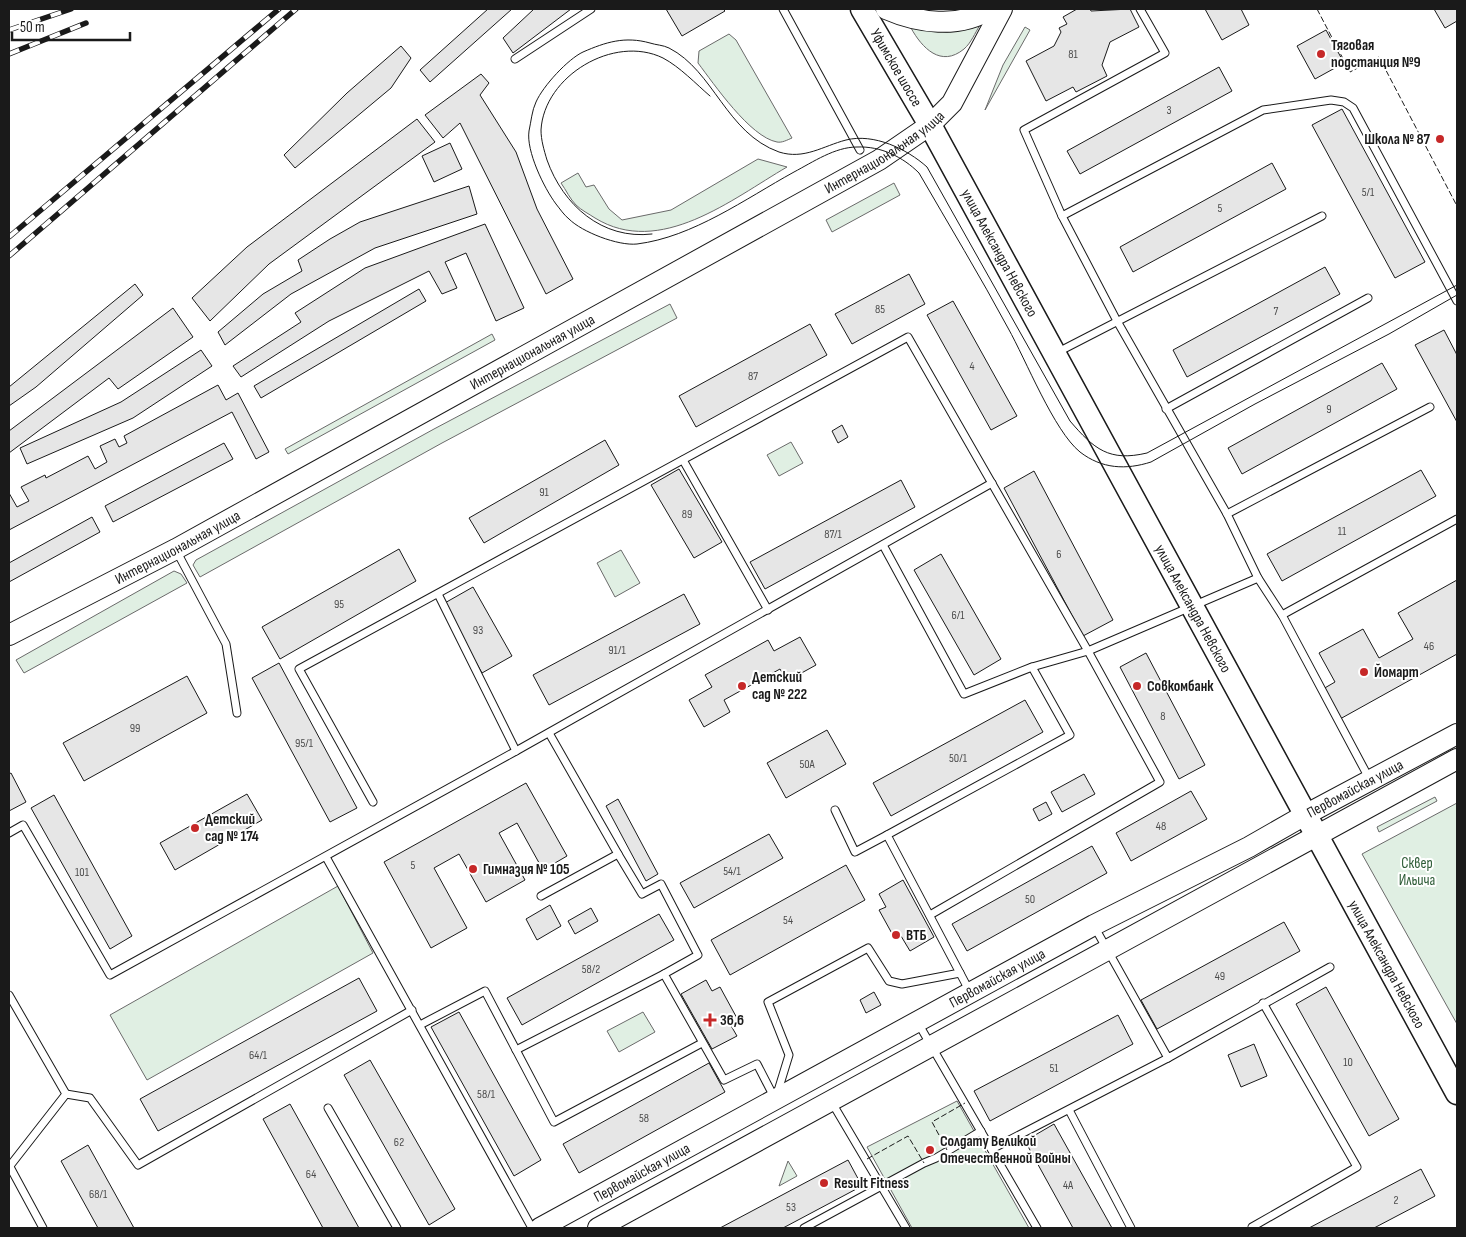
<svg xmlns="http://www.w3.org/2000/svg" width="1466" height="1237" font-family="'Sofia Sans Condensed',sans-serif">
<rect width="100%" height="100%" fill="#fff"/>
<g fill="#e0efe3" stroke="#6a6a6a">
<path d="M980,25C975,33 971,43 964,49C941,68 922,48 911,28L947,32Z"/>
<path d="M1025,27L1030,30L985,110L1003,65Z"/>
<path d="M729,34L736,40L792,138C787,140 782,143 777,142C750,137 714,84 698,63L699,51Z"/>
<path d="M758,159L787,167C732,199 660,258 595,218C589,214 581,210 576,205C570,199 566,190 561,183L578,173L586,187L594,185L609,209L622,220L671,210Z"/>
<path d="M894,183L900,195L832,232L826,220Z"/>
<path d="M670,304L677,318L442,443L200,577L193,565L196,560L434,429Z"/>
<path d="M492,334L495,340L288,454L285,449Z"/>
<path d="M791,442L803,463L779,476L767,455Z"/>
<path d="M621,550L640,583L615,597L597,563Z"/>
<path d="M174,571L181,574L187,583L24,673L16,660Z"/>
<path d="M1435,797L1437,801L1379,832L1377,827Z"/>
<path d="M1457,803V1024L1362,854Z"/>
<path d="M338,886L373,953L147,1080L110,1015Z"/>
<path d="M643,1012L655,1032L619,1052L607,1031Z"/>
<path d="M957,1101L1029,1228H912L867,1147Z"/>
<path d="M788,1161L797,1176L779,1186Z"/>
</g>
<g fill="#e6e6e6" stroke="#1a1a1a">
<path d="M488,9H512L430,82L420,70Z"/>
<path d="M534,9H571L513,53L503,38Z"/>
<path d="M666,9H723L725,11L682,36Z"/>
<path d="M1077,9H1090L1091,11L1130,9L1139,27L1110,42L1102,65L1107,76L1076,92L1073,87L1046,101L1026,61L1054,46L1061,32L1059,28L1067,24L1063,17Z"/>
<path d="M1205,9H1241L1249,25L1222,40Z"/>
<path d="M1434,9H1457V21L1445,28Z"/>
<path d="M1326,30L1344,63L1315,79L1297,46Z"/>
<path d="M401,46L411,58L391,88L295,168L284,155L347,93Z"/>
<path d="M1219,67L1232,91L1080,174L1067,151Z"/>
<path d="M481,74L489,83L480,95L516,152L537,209L573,279L546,294L460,123L443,138L425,115Z"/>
<path d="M1342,109L1425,262L1395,278L1312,125Z"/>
<path d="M417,119L435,142L269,264L210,321L192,298L247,247Z"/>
<path d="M450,143L462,169L434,182L422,156Z"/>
<path d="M1272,163L1286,189L1133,272L1120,247Z"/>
<path d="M469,186L477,214L375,248L291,294L225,345L218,332L263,294L302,271L298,260L330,239L360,222Z"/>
<path d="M485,224L524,308L496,321L466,253L445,262L457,288L442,294L429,271L329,321L241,377L233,366L301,322L295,313L365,268Z"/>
<path d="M1325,267L1340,294L1187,377L1173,350Z"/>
<path d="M909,274L925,304L852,344L835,314Z"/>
<path d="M135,284L143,295L36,387L9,406V387Z"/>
<path d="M419,289L426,301L261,398L254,386Z"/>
<path d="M953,301L1017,416L991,430L927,315Z"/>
<path d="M173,308L193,337L118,389L109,378L9,453V431Z"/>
<path d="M810,324L827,355L696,427L679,396Z"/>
<path d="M1444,330L1457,355V422L1415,345Z"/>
<path d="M201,350L212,366L133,418L27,464L20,448L121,402Z"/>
<path d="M1382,363L1397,389L1242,474L1228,448Z"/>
<path d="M218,385L226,400L238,393L269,452L256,459L232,412L9,530V493L17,507L29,501L21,487L45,475L46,478L88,456L95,469L107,462L100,446L115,439L119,447L127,443L124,436Z"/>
<path d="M842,425L848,437L838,443L832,431Z"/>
<path d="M605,440L619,465L484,543L469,518Z"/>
<path d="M224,443L233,459L113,522L105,506Z"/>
<path d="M679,469L722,542L694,558L651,485Z"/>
<path d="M1421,470L1436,496L1282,581L1267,554Z"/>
<path d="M1034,471L1113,620L1083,636L1004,488Z"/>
<path d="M901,480L915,507L765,589L750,562Z"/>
<path d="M92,517L100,532L9,582V563Z"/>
<path d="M399,549L416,581L280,659L262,627Z"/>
<path d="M941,554L1001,659L974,675L914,570Z"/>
<path d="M1457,580V654L1340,719L1323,689L1335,682L1319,653L1363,629L1379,658L1413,639L1398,613Z"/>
<path d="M473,587L512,656L482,673L443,604Z"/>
<path d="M684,594L700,624L549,705L533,675Z"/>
<path d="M800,637L816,665L787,681L780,669L724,700L730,712L704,727L689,700L712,687L705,675L768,640L774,651Z"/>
<path d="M1146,653L1205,765L1179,779L1120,667Z"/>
<path d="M279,663L357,808L330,822L252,678Z"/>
<path d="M187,676L207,713L84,781L63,743Z"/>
<path d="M1025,700L1043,732L891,816L873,783Z"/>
<path d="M827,730L846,764L786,798L767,763Z"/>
<path d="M11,773L26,802L9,811V774Z"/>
<path d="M1084,774L1095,794L1062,812L1051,792Z"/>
<path d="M526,783L567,856L543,870L517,823L499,833L525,880L486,902L459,854L434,868L467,928L431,948L384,862Z"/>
<path d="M1191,791L1207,819L1131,861L1116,833Z"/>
<path d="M247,794L262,820L175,870L160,843Z"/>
<path d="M54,795L132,936L110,949L31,808Z"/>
<path d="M618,799L658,874L646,881L606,806Z"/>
<path d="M1046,802L1052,814L1039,821L1033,809Z"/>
<path d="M769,834L783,858L694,908L680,883Z"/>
<path d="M1092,846L1107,873L967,951L952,924Z"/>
<path d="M846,865L865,900L730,975L711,940Z"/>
<path d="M903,880L934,937L910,951L901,936L895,939L879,910L886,907L879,894Z"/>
<path d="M550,905L561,926L537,940L526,919Z"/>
<path d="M591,908L598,921L575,934L568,921Z"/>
<path d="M659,914L674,940L522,1025L507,998Z"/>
<path d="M1284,922L1300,951L1157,1029L1141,1000Z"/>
<path d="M359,978L377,1011L158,1131L140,1099Z"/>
<path d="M706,980L712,991L720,987L738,1020L730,1024L737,1036L712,1049L681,994Z"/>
<path d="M1326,987L1399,1119L1369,1136L1296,1004Z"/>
<path d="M874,992L881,1005L866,1013L860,1000Z"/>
<path d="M459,1012L541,1160L514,1176L431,1027Z"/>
<path d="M1118,1015L1133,1044L990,1121L974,1091Z"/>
<path d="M1254,1044L1267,1076L1241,1087L1228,1055Z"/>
<path d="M370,1060L455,1209L429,1225L344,1075Z"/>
<path d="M709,1063L725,1092L579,1173L563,1144Z"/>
<path d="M290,1104L359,1228H323L263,1119Z"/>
<path d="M1054,1124L1112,1228H1073L1025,1141Z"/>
<path d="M88,1145L134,1228H98L61,1161Z"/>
<path d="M848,1160L862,1186L783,1228H720Z"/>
<path d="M1421,1169L1435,1196L1374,1228H1309Z"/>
</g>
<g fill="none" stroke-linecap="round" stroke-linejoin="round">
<defs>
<g id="lane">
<path d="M783,9L860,150"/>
<path d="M1140,9L1165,53L1024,130L1062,216L1117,321L1227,514L1258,578L1282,615L1370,780"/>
<path d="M515,59L591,9"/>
<path d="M1062,216L1263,110L1331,100L1344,102L1353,108L1457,301"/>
<path d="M1058,352L1322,216"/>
<path d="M1166,409L1368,298"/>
<path d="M683,460L768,610"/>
<path d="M1227,514L1430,407"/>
<path d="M883,545L964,694L1032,667"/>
<path d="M177,552L226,644L237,713"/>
<path d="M438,594L516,751"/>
<path d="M1282,615L1457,519"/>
<path d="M549,733L618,854"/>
<path d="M373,802L299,669L908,337L1088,651L1160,782L930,915"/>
<path d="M835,810L855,852L887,835"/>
<path d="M9,833L23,825L110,975L516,751L992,483"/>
<path d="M326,857L532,1228"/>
<path d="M541,896L618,854L642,894L661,884L698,955L664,974L724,1080L757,1064L774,1097"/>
<path d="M1094,926L1168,1058L1330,967"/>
<path d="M970,992L887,835L1070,735L1032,667L1088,651L1258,578"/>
<path d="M9,995L66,1094L9,1167"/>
<path d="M918,1023L1037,1228"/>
<path d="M420,1025L485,991L554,1122L702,1043"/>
<path d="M516,1050L664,974"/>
<path d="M66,1094L90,1098L138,1165L412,1010"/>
<path d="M777,1094L789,1055L768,1002L868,948L889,981L902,984L960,973"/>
<path d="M831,1101L906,1228"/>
<path d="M328,1108L397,1228"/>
<path d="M1069,1110L1131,1228"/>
<path d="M992,1149L1168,1058"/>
<path d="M10,1167L43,1228"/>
<path d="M804,1228L924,1163L936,1158L981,1131"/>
<path d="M1253,1228L1252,1227L1357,1167L1263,1003"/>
</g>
<g id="secondary">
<path d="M886,9C918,23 959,29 990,9"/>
<path id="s1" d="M9,635L176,549L879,160L930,125L952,103L1002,9"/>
<path id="s2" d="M540,1228L1094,925L1249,847L1305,815L1457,734"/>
<path d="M598,1228L1457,759"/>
</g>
<g id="primary">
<path id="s3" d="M862,9L930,125L1457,1093"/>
</g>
</defs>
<use href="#lane" stroke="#1a1a1a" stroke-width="9"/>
<use href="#secondary" stroke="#1a1a1a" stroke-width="22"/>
<use href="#primary" stroke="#1a1a1a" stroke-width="25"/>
<use href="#lane" stroke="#fff" stroke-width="7"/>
<use href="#secondary" stroke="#fff" stroke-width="20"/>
<use href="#primary" stroke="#fff" stroke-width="22"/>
<g stroke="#1a1a1a" stroke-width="1">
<path d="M652,234C602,240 563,205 547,160C544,150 541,140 541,130C544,76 614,34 663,58C680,67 696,84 710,96"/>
<path d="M1457,285L1147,453C1109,462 1094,449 1070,421L927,167C907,149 874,133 846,140C823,146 804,160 779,152C726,133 714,71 669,48C663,45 656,45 650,43C625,36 606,42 583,52C568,59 543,86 536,102C532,110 531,122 529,131C526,151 544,188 556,204C560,209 564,215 569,219C582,232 618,246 637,244C693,237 745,199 794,172C813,162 835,147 857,147C881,146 903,157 919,173C949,225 980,276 1008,328C1026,360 1054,431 1080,452C1102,469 1126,470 1151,462L1255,404L1389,334L1457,295"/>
</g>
<defs>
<g id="rail">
<path d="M9,30L71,9"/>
<path d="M9,54L86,23"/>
<path d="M9,237L279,9"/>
<path d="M9,256L296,9"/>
</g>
</defs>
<use href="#rail" stroke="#1a1a1a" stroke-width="5.5"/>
<use href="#rail" stroke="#fff" stroke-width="4" stroke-dasharray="11" stroke-linecap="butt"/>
<g stroke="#1a1a1a" stroke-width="1" stroke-dasharray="6 2.5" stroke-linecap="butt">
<path d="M1317,9L1350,72L1379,57L1457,206"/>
<path d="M947,1150L932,1122L965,1103"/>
<path d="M867,1159L908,1136L924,1163"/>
</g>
</g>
<g fill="#c62828" stroke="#fff" stroke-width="2">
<circle cx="1321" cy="54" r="5"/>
<circle cx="1440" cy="139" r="5"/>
<circle cx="1364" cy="672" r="5"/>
<circle cx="742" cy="686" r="5"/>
<circle cx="1137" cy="686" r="5"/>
<circle cx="195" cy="828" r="5"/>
<circle cx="473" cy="869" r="5"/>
<circle cx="896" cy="935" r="5"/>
<path d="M707.5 1012.5h5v5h5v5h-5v5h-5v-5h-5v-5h5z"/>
<circle cx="930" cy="1150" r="5"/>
<circle cx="824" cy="1183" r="5"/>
</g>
<g text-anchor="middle" stroke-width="4" stroke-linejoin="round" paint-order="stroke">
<g font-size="12" fill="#4d4d4d">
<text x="1073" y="58">81</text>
<text x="1169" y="114">3</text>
<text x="1368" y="196">5/1</text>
<text x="1220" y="212">5</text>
<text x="880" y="313">85</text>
<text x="1276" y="315">7</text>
<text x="972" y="370">4</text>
<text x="753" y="380">87</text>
<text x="1329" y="413">9</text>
<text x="544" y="496">91</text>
<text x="687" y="518">89</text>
<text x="1342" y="535">11</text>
<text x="833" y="538">87/1</text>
<text x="1059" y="558">6</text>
<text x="339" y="608">95</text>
<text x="958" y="619">6/1</text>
<text x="478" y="634">93</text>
<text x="1429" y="650">46</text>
<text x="617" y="654">91/1</text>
<text x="1163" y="720">8</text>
<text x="135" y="732">99</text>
<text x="304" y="747">95/1</text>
<text x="958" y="762">50/1</text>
<text x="807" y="768">50А</text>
<text x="1161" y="830">48</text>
<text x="413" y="869">5</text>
<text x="732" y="875">54/1</text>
<text x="82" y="876">101</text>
<text x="1030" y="903">50</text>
<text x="788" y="924">54</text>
<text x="591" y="973">58/2</text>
<text x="1220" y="980">49</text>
<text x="258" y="1059">64/1</text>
<text x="1348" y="1066">10</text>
<text x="1054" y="1072">51</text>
<text x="486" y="1098">58/1</text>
<text x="644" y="1122">58</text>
<text x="399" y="1146">62</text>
<text x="311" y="1178">64</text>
<text x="1068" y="1189">4А</text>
<text x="98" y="1198">68/1</text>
<text x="1396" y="1204">2</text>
<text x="791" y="1211">53</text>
</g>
<g font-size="15" font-weight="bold" fill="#1a1a1a" stroke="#fff" text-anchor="start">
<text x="1331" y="50">Тяговая<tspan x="1331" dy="17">подстанция №9</tspan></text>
<text x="1430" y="144" text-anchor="end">Школа № 87</text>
<text x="1374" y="677">Йомарт</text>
<text x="752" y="682">Детский<tspan x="752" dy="17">сад № 222</tspan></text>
<text x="1147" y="691">Совкомбанк</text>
<text x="205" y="824">Детский<tspan x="205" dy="17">сад № 174</tspan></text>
<text x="483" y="874">Гимназия № 105</text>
<text x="906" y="940">ВТБ</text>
<text x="720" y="1025">36,6</text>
<text x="940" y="1146">Солдату Великой<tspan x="940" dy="17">Отечественной Войны</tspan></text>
<text x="834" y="1188">Result Fitness</text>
</g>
<g font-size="15" fill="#1a1a1a" stroke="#fff">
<text dy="5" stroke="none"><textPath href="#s3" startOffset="68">Уфимское шоссе</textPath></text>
<text dy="5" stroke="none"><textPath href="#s1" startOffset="1000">Интернациональная улица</textPath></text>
<text dy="5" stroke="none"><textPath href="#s3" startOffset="280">улица Александра Невского</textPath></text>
<text dy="5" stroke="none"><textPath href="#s1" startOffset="595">Интернациональная улица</textPath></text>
<text dy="5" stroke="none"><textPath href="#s1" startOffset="190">Интернациональная улица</textPath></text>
<text dy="5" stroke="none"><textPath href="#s3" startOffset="685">улица Александра Невского</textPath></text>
<text dy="5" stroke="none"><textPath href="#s2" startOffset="926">Первомайская улица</textPath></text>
<text dy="5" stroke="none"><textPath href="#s3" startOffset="1090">улица Александра Невского</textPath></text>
<text dy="5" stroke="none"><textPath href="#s2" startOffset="521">Первомайская улица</textPath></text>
<text dy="5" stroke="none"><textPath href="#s2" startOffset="116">Первомайская улица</textPath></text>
</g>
<g font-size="15" fill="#2b5a34" stroke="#fff">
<text x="1417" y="868">Сквер<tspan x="1417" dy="17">Ильича</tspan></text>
</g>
</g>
<rect width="1466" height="1237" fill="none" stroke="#1a1a1a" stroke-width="20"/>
<path d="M12 32v8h118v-8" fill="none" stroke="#1a1a1a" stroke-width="2.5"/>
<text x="20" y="32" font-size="15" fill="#1a1a1a" stroke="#ffffff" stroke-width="4" paint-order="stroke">50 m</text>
</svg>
